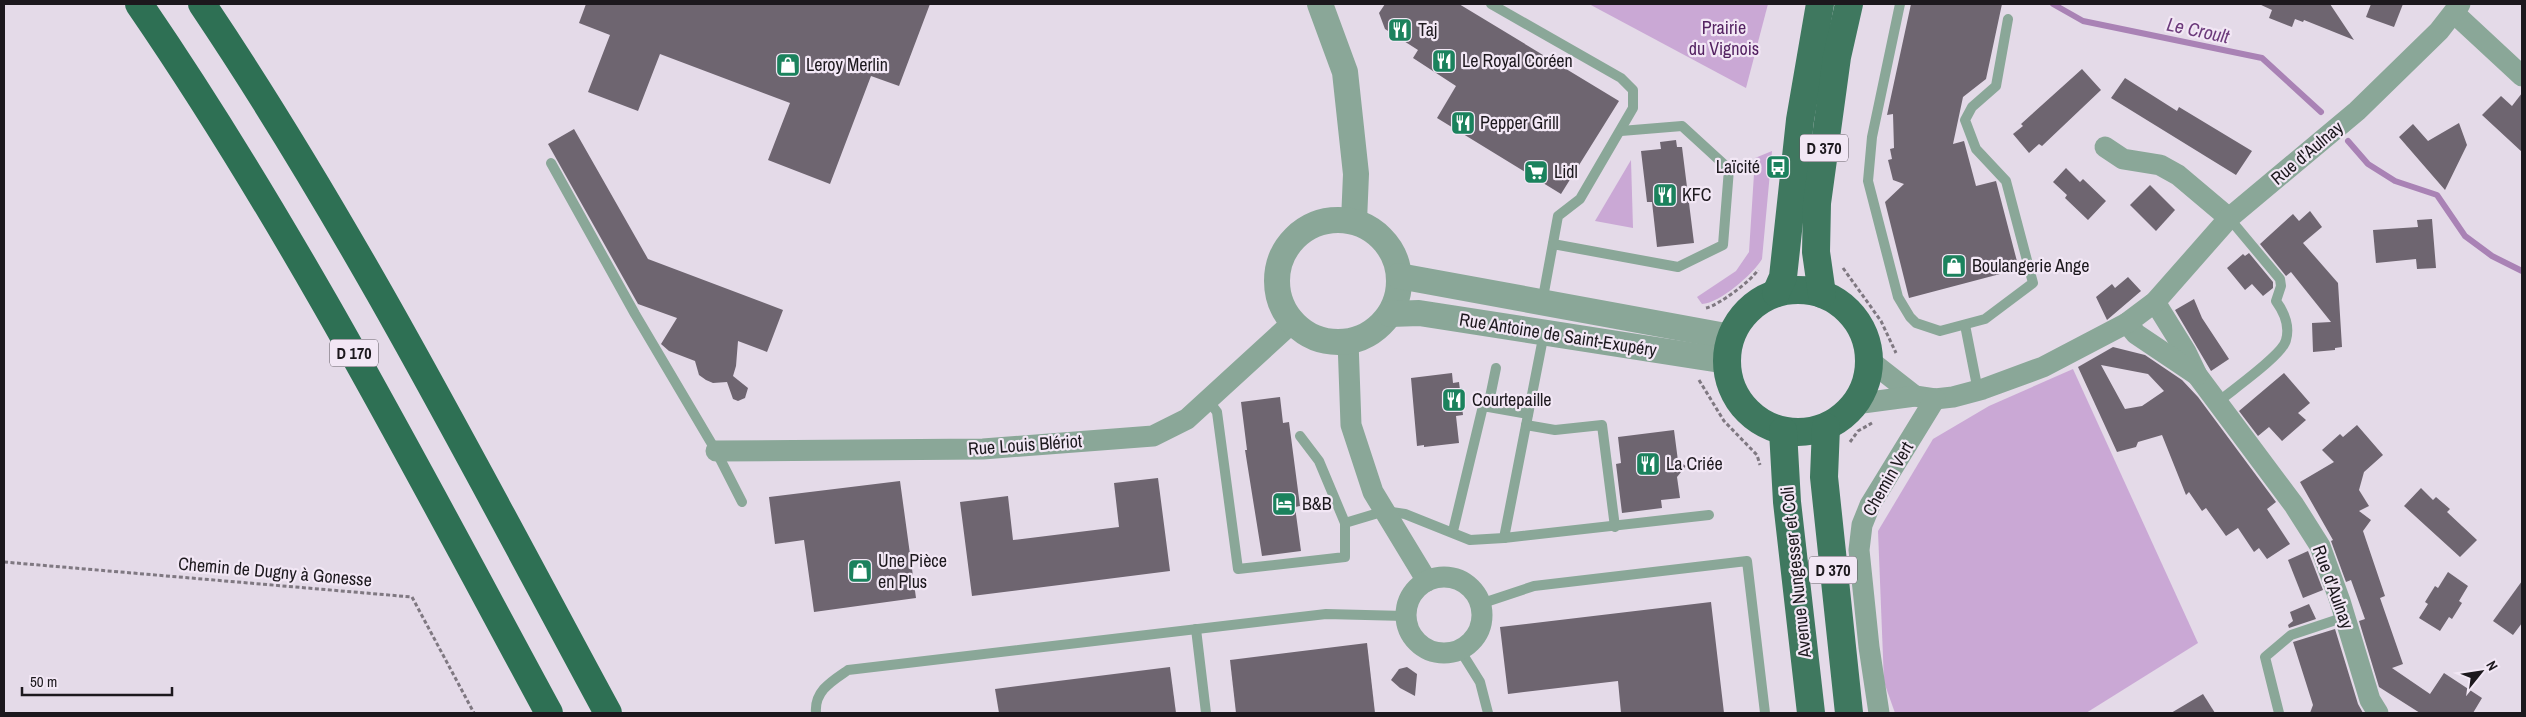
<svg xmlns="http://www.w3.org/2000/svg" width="2526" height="717" font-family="'Archivo Narrow',sans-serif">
<rect width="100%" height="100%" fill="#e4dae8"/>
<g fill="#caa8d5">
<path d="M1589,4H1768L1746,88Z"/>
<path d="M1772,151L1762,259C1753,274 1720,303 1702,304L1697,297L1736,271L1749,252L1755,158Z"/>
<path d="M1631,160L1633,228L1595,221Z"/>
<path d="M2073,369L2198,643L2086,713H1895L1884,682L1878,531L1933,439L1989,406Z"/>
</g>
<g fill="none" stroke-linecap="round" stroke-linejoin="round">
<g stroke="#a982b5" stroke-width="6">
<path d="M2053,4L2083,21L2262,58L2321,112"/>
<path d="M2348,141L2368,164L2395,181L2437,195L2465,236L2492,256L2522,271"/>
</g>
</g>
<g fill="#6e6570" fill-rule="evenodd">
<path d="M586,4H930L899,86L871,76L830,184L768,160L790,103L660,54L638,111L588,92L610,35L579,23Z"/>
<path d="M1385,4H1459L1619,101L1561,194L1437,118L1456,86L1413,58L1418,50L1385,29L1379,13Z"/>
<path d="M1911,4H2002L1986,79L1963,97L1953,144L1964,141L1976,186L1996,181L2019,269L1909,298L1885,202L1904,184L1893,180L1888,160L1892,159L1890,149L1894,148L1893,114L1887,115Z"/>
<path d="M2259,4H2330L2354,40L2304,20L2303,22L2295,19L2292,27L2269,18L2272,10Z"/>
<path d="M2371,4H2403L2394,27L2366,17Z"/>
<path d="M2082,69L2101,90L2042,146L2039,144L2029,153L2013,134L2023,126L2021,124Z"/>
<path d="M2125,78L2177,111L2179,107L2252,151L2236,175L2111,98Z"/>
<path d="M2522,93V152L2482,115L2501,96L2512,106Z"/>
<path d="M2459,123L2467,145L2445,190L2399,137L2413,124L2428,141Z"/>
<path d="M574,129L648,259L783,310L767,352L738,341L736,366L733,376L748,388L745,398L738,401L733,399L727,382L713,383L706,380L699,375L695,361L669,351L661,344L677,318L638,304L548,144Z"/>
<path d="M1676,140L1677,147H1682L1694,243L1657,247L1652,202H1647L1641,151L1661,149L1660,142Z"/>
<path d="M2066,168L2080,182L2083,179L2106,201L2088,220L2065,198L2067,195L2053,182Z"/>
<path d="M2150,185L2175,210L2156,231L2130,205Z"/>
<path d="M2310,211L2322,227L2303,243L2338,283L2342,347L2335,348V350L2313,352L2312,323L2331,322L2291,272L2286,276L2260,244L2293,214L2299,221Z"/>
<path d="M2432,219L2436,268L2417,269L2416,259L2376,263L2373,230L2418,227L2417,220Z"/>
<path d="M2249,253L2273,282V288L2263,296L2252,284L2245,290L2227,268L2243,254L2245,256Z"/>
<path d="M2128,277L2141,291L2107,320L2096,297L2112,284L2115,288Z"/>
<path d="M2194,299L2202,318L2229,359L2211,371L2175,310Z"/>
<path d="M2113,347L2145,355L2182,380L2198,397L2276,502L2267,509L2290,544L2267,559L2259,548L2254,552L2238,528L2226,536L2206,508L2202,511L2189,492L2186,495L2162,435L2138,442L2136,447L2117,452L2078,367ZM2101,365L2148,374L2164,391L2142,406L2125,409Z"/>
<path d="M1452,373L1453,383L1459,382L1463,415L1456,416L1459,443L1424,447V445L1417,446L1411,378Z"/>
<path d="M2284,373L2310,403L2298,413L2306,420L2282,441L2269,427L2258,436L2239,411Z"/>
<path d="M1280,397L1283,423L1289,422L1300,506L1295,507L1301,551L1262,556L1245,450H1247L1241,402Z"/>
<path d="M2357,425L2383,455L2364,472L2359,490L2369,506L2359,511L2371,520L2363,531L2385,596L2380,598L2403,664L2392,668L2430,694L2444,673L2482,698L2473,713H2420L2379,687L2359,621L2365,619L2351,580L2346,582L2331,541L2333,540L2300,482L2334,462L2322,450L2340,434L2343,437Z"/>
<path d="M1674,430L1678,461L1686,466L1677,477L1680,498L1661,500L1662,508L1622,513L1616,464L1621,463L1618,437Z"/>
<path d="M1158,478L1170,571L972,596L960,502L1008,496L1013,540L1119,527L1114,483Z"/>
<path d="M900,481L916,598L814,612L804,540L775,544L769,497Z"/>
<path d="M2421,488L2433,500L2436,497L2450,509L2447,512L2477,540L2460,557L2404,506Z"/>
<path d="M2308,551L2323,590L2303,598L2288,560Z"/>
<path d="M2448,572L2468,586L2459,601L2462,603L2452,619L2449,617L2440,631L2419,618L2428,604L2425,602L2435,586L2438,588Z"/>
<path d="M2522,581V623L2513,635L2493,621Z"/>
<path d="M1711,602L1724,713H1621L1618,681L1508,694L1500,627Z"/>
<path d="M2309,604L2316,619L2289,628L2288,625L2293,621L2290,612Z"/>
<path d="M2335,629L2358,704L2363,713H2310L2313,705L2293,642Z"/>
<path d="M1367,643L1375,713H1236L1230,660Z"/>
<path d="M1170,667L1176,713H999L995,689Z"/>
<path d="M1407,667L1417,674L1415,696L1400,688L1391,680L1399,669Z"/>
<path d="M2203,694L2215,713H2171Z"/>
</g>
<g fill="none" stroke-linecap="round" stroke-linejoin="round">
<g stroke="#7f7881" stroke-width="3" stroke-dasharray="4 2.5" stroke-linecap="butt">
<path d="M1843,268L1881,321L1896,353"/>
<path d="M1706,308C1719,305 1751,281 1758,270"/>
<path d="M1699,380L1724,421L1757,455L1760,465"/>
<path d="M1850,442L1858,431L1872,423"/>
<path d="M4,562L412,597L474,713"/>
</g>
<g stroke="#8aa798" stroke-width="10">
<path d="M1491,4L1621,78L1633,90V108L1580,199L1558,216L1542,303"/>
<path d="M1900,4L1872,137L1868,181L1898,297L1910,317L1916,323L1940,331L1985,319L2033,283L2006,181L1976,149L1965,120L1972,107L1996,86L2008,19"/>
<path d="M551,163L635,314L716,451L742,502"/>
<path d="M1553,244L1678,267L1723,245L1729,169L1682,126L1621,131"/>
<path d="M1965,325L1978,391"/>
<path d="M1208,400L1217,412L1238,569L1345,557V523L1385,511L1405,514L1470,540L1504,538L1544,333"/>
<path d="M2218,402C2232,390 2283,355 2286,340C2290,326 2284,312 2276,301L2281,286L2280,279L2229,218"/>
<path d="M1488,407L1496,368"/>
<path d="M1526,425L1555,430L1602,425L1615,527"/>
<path d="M1300,436L1319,461L1345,523"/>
<path d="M1453,531L1483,406L1528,414"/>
<path d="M1504,538L1709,515"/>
<path d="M1480,604L1534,586L1747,561L1765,713"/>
<path d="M1196,629L1206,713"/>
<path d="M1460,650L1480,682L1488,713"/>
<path d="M816,713C814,691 832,681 848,670L1326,614L1405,616"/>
<path d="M2279,713L2265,657L2291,635L2345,617"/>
</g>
<g stroke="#8aa798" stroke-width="21">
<path d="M2454,13L2522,76"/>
<path d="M2105,147L2123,159L2160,165L2178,175L2229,218"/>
<path d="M2155,302L2186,352L2197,375L2294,505L2320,546L2340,601L2370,700L2378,713"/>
<path d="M2127,323L2136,334L2197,375"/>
<path d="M1348,341L1351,425L1373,492L1427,581"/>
<path d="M1869,360L1915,396"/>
<path d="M1855,404L1915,396L1935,399L1953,397L1983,389L2043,367L2127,323L2155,302L2229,218L2357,111L2439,31L2460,4"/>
<path d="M716,451L983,449L1153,436L1187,419L1293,322"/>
<circle cx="1444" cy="615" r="38"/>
<path d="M1879,713L1869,647L1859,550L1862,525L1870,505L1935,399"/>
</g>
<g stroke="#8aa798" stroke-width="26">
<path d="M1320,4L1345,72L1356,174L1354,221"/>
<circle cx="1338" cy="281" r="61"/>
<path d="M1399,276L1731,337"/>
<path d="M1390,314L1419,313L1727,361"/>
</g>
<g stroke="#3f785f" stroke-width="28">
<circle cx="1798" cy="361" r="71"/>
<path d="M1776,293L1783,277L1800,120L1820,4"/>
<path d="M1822,294L1816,252L1817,203L1837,57L1849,4"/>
<path d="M1826,427L1824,477L1849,713"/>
<path d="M1783,431L1787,502L1811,713"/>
</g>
<g stroke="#2e7054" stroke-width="28">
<path d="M139,4C294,230 419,473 549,713"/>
<path d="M202,4C354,230 478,473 608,713"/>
</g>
</g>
<defs>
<symbol id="restaurant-square" viewBox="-11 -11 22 22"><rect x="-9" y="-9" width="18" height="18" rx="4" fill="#1b825d" stroke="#f2e7f5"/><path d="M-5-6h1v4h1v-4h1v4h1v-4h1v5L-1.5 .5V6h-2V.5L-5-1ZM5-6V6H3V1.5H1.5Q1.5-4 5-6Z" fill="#fff"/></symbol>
<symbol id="shop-square" viewBox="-11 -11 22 22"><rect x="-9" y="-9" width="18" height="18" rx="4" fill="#1b825d" stroke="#f2e7f5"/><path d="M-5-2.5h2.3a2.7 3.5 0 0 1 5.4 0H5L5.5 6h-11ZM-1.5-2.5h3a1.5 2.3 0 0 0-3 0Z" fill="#fff"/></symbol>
<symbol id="bus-square" viewBox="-11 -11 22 22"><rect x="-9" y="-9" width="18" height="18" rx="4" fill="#1b825d" stroke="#f2e7f5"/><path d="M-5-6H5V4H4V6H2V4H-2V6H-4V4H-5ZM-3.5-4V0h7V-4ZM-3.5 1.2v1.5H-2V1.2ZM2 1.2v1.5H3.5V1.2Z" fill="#fff"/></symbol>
<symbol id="supermarket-square" viewBox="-11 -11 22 22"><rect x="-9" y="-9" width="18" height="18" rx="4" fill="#1b825d" stroke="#f2e7f5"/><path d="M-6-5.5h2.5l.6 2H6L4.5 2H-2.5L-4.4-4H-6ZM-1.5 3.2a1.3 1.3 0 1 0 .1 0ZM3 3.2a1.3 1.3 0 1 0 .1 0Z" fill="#fff"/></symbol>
<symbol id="hotel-square" viewBox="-11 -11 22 22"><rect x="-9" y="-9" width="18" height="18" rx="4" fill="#1b825d" stroke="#f2e7f5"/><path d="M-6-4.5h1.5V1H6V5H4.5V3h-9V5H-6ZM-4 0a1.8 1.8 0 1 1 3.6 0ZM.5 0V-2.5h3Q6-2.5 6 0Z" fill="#fff"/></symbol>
</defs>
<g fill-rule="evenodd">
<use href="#restaurant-square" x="1386" y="16" width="28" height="28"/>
<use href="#restaurant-square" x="1430" y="47" width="28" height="28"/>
<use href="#shop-square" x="774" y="51" width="28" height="28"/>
<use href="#restaurant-square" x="1449" y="109" width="28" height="28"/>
<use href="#bus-square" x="1764" y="153" width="28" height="28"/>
<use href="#supermarket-square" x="1522" y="158" width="28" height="28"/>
<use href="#restaurant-square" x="1651" y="181" width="28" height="28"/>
<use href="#shop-square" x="1940" y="252" width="28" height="28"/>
<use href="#restaurant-square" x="1440" y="386" width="28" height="28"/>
<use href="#restaurant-square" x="1634" y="450" width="28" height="28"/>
<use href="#hotel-square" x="1270" y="490" width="28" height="28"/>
<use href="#shop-square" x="846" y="557" width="28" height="28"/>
</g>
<g text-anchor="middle" stroke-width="4.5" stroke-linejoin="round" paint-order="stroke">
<g fill="#f2e7f5" stroke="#5c565e" stroke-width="1">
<rect x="1800" y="134.5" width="48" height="27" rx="4"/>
<rect x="330" y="339.5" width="48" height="27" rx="4"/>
<rect x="1809" y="556.5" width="48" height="27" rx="4"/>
</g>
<g font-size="16" font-weight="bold" fill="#1c181d">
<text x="1824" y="154">D 370</text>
<text x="354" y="359">D 170</text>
<text x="1833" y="576">D 370</text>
</g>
<g font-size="18" fill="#542362" stroke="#f2e7f5">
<text x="1724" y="34">Prairie<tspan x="1724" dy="21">du Vignois</tspan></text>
</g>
<g font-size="18" fill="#1c181d" stroke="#f2e7f5" text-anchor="start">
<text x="1418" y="36">Taj</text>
<text x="1462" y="67">Le Royal Coréen</text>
<text x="806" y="71">Leroy Merlin</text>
<text x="1480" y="129">Pepper Grill</text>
<text x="1760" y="173" text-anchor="end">Laïcité</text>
<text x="1554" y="178">Lidl</text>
<text x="1682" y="201">KFC</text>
<text x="1972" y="272">Boulangerie Ange</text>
<text x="1472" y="406">Courtepaille</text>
<text x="1666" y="470">La Criée</text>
<text x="1302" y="510">B&amp;B</text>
<text x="878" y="567">Une Pièce<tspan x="878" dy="21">en Plus</tspan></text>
</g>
<g font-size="18" fill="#1c181d" stroke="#f2e7f5">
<text transform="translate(2307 153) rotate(-40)" y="6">Rue d'Aulnay</text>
<text transform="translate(1558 335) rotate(9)" y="6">Rue Antoine de Saint-Exupéry</text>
<text transform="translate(1025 445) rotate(-4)" y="6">Rue Louis Blériot</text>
<text transform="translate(1888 479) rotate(-60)" y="6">Chemin Vert</text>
<text transform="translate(275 572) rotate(5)" y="6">Chemin de Dugny à Gonesse</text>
<text transform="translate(1796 572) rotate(-96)" y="6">Avenue Nungesser et Coli</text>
<text transform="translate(2333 587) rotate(70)" y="6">Rue d'Aulnay</text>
</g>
<g font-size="19" font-style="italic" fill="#6c3a7b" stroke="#f2e7f5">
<text transform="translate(2198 30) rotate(12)" y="7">Le Croult</text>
</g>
</g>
<rect width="2526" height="717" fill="none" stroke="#1c181d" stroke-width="10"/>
<g transform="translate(2481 672) rotate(60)" stroke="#f2e7f5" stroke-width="4" paint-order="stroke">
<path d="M0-4L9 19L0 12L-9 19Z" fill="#1c181d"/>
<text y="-8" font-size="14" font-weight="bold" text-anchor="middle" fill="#1c181d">N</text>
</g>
<path d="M22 687v8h150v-8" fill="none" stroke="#1c181d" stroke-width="2.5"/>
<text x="30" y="687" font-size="15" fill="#1c181d" stroke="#f2e7f5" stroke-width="4" paint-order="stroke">50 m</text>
</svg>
